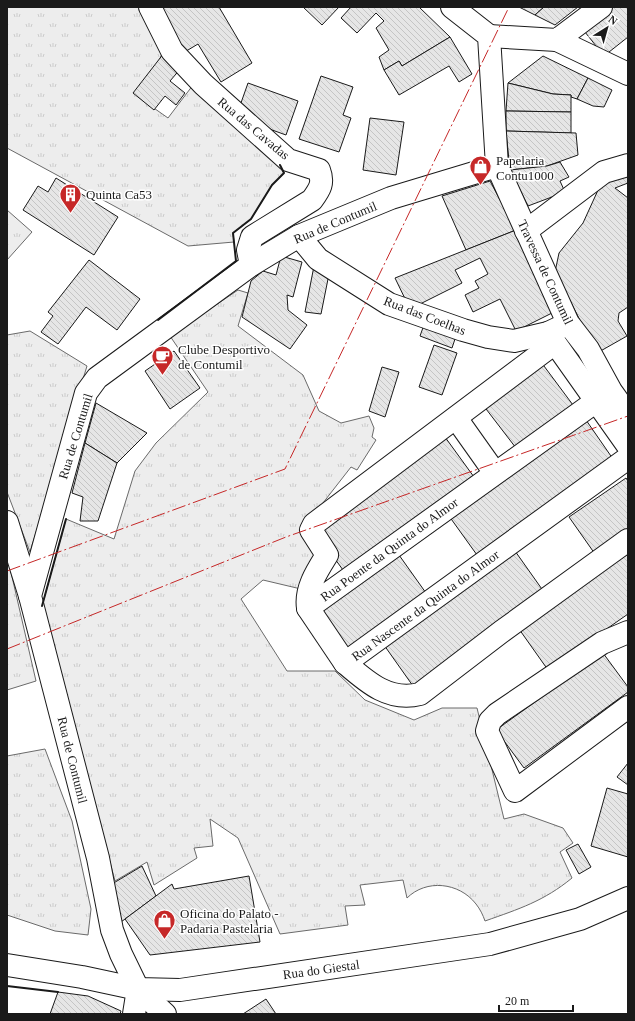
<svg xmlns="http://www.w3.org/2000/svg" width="635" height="1021" font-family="Georgia,serif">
<defs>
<pattern id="grass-tufts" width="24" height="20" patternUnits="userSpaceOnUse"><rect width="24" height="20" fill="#ededed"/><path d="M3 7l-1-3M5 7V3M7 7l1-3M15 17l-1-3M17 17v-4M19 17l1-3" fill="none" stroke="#cbcbcb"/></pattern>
<pattern id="building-back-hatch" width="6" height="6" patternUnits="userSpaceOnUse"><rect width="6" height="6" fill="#e6e6e6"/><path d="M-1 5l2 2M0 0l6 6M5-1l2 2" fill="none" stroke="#c5c5c5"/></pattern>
</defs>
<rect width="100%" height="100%" fill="#fff"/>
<g fill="url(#grass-tufts)" stroke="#6a6a6a">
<path d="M7,7H139L162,54L141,99L168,118L193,85L273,155L284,173L272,185L251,219L233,233L234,242L188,246L7,148Z"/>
<path d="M7,210L32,232L7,260Z"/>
<path d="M238,290L248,293L238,326L303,375L319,411L341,423L369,416L374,428L372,437L376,440L357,470L351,467L305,526L322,553L301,589L263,580L241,599L287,671H335L365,700L414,720L442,708H477L504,819L524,814L563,828L573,843L560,852L572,878C544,901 519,909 485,921C483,915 480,909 476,904C459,882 426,879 407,898L403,880L360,885L365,905L345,906L348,925L280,934L238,838L210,819L213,846L194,848L197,858L154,885L147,862L115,881L42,606L66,519L114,539L135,471L156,443L208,392L170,336Z"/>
<path d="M30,331L87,366L30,552L7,492V335Z"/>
<path d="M7,555L36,681L7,690Z"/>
<path d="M45,749L72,821L91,909L88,935L55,931L7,915V756Z"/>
</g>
<g fill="url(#building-back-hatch)" stroke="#1a1a1a">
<path d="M158,7H219L252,63L221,82L198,44L183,53Z"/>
<path d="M303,7H339L322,25Z"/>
<path d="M351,7H419L450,37L402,66L399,61L384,70L379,57L389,50L376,28L384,21L376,13L357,33L341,18Z"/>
<path d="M519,7H544L535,15Z"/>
<path d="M544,7H578L555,25L535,15Z"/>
<path d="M607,7H628V37L604,56L581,27Z"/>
<path d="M450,37L472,74L459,82L449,66L399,95L384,70L399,61L402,66Z"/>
<path d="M164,53L182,67L170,81L185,93L176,105L165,96L154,110L133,93Z"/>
<path d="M543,56L588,78L577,99L571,97V95L553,94L508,83Z"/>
<path d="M321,76L353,87L343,115L351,118L339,152L299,139Z"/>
<path d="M588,78L612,90L604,107L593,106L577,99Z"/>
<path d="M248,83L298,101L286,135L236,117Z"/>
<path d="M508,83L553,94L571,95V112L506,111Z"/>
<path d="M506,111L571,112V133L506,131Z"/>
<path d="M370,118L404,122L396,175L363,170Z"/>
<path d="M506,131L576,133L578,155L547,166L510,170Z"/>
<path d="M560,162L569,177L560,181L565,192L528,206L510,170L547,166Z"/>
<path d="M628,170V183L615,188L628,198V307L619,313L618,321L627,336L597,353L555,272L559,253L583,223L604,177Z"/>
<path d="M56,178L118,217L94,255L23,210L38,186L48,192Z"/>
<path d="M490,181L516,230L466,250L442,196Z"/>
<path d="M516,230L558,310L516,331L500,299L473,312L465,295L479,288L475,281L488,274L480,258L455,270L462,283L410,309L395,278Z"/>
<path d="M281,256L302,262L293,297L287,295L288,310L307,325L290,349L242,317L251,281L263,271L276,275Z"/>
<path d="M89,260L140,299L117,330L86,307L58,344L41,332L53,316L48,312Z"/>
<path d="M314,266L329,274L321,314L305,312Z"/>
<path d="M425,322L457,333L452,348L420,336Z"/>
<path d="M434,345L457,353L442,395L419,387Z"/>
<path d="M174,351L200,388L170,409L145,371Z"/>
<path d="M541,362L573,405L516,448L483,405Z"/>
<path d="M382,367L399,372L385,417L369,411Z"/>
<path d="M96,403L147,433L117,463L85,443Z"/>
<path d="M586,420L613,459L477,555L449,516Z"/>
<path d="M445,437L474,477L343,570L314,530Z"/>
<path d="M85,443L117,463L98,521H80L83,497L72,493Z"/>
<path d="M626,478L628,481V531L595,554L569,517Z"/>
<path d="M515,551L544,592L413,686L384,645Z"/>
<path d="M628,554V614L548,670L519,629Z"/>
<path d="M399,555L426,593L347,648L320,609Z"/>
<path d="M603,653L628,687V692L524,768L496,730Z"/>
<path d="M628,763V785L617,777Z"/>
<path d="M607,788L628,794V857L591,846Z"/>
<path d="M578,844L591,867L579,874L566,850Z"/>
<path d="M142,866L156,896L121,922L112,884Z"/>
<path d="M249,876L260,942L150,955L125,919L172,884L174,889Z"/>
<path d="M58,992L88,996L121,1011L120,1014H50Z"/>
<path d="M266,999L276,1014H243Z"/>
</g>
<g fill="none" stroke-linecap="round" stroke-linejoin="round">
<defs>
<g id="street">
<path d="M150,7L172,51L203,84L288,160L319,170C324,183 320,189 312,200L252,237L248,250L251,265"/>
<path d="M452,7L489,36L497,166L568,323L588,349L611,391L628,415"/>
<path d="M489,36L557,40L601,7"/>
<path d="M557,40L628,74"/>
<path d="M526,231L604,172L628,165"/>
<path d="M299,236L318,259L389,304L463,330L488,337L514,341L548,333L567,324"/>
<path d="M548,333L628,446"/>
<path d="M555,343L314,524L311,530L327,555C317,571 305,589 308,608L595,402"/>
<path d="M456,418L495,473"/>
<path d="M628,458L345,663C367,682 389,702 420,694L501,632L628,540"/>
<path d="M7,522L30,596"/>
<path d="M308,608L345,663"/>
<path d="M628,632L602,643L497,714L490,721L487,731L515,791L628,707"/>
<path d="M134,1014L138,989L121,954L112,930L98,858L30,596L86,393L97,378L251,265L299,236L391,198L497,166"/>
</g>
<g id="secondary">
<path d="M7,965L82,977L138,989L180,990L490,944L580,919L628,898"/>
<path d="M138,989L165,1014"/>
</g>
</defs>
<use href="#street" stroke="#1a1a1a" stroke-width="24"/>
<use href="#secondary" stroke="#1a1a1a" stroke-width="24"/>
<use href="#street" stroke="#fff" stroke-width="22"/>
<use href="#secondary" stroke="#fff" stroke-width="22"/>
<g stroke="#1a1a1a" stroke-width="2">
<path d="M158,320L236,261L233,233L251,219L272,185L284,173L280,165"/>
<path d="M42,606L66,519"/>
<path d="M7,986L58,992"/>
</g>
<g stroke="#c62828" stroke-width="1" stroke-dasharray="14 3 2 3" stroke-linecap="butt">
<path d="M7,571L285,469L509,7"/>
<path d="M7,649L286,537L628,416"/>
</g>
</g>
<defs>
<symbol id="shop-pin" viewBox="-11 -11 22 30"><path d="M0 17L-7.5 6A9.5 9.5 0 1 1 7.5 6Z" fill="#c62828" stroke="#fff"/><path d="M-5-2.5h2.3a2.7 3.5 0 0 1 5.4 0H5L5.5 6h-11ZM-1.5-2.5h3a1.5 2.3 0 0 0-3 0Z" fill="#fff"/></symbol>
<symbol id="building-pin" viewBox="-11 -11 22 30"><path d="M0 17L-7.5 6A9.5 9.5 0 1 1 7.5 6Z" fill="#c62828" stroke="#fff"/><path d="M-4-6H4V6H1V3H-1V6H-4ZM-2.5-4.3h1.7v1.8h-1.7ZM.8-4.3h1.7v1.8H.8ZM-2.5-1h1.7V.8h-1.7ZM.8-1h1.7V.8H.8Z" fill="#fff"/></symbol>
<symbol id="cafe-pin" viewBox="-11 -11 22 30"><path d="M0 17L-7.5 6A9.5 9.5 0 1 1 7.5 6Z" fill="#c62828" stroke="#fff"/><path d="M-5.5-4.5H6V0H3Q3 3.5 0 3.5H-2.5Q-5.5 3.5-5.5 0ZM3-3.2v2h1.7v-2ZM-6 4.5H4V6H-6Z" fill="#fff"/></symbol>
</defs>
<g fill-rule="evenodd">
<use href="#shop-pin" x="468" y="154" width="25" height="34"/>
<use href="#building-pin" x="58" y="182" width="25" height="34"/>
<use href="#cafe-pin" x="150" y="344" width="25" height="34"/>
<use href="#shop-pin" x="152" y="908" width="25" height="34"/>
</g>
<g text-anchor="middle" stroke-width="3" stroke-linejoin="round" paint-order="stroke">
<g font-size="13" fill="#1a1a1a" stroke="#fff">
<text transform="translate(254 128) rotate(40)" y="5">Rua das Cavadas</text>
<text transform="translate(335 222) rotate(-23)" y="5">Rua de Contumil</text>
<text transform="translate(546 272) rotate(65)" y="5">Travessa de Contumil</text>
<text transform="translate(425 315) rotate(21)" y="5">Rua das Coelhas</text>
<text transform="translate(75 436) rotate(-73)" y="5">Rua de Contumil</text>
<text transform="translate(389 549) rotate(-36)" y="5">Rua Poente da Quinta do Almor</text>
<text transform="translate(425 605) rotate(-36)" y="5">Rua Nascente da Quinta do Almor</text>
<text transform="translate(73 760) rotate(76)" y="5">Rua de Contumil</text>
<text transform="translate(321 969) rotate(-8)" y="5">Rua do Giestal</text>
</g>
<g font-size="13" fill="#1a1a1a" stroke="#fff" text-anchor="start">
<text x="496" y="165">Papelaria<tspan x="496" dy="15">Contu1000</tspan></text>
<text x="86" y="199">Quinta Ca53</text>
<text x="178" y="354">Clube Desportivo<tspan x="178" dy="15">de Contumil</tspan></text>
<text x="180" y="918">Oficina do Palato -<tspan x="180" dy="15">Padaria Pastelaria</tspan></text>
</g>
</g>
<rect width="635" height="1021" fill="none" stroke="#1a1a1a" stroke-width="16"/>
<g transform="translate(607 28) rotate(37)" stroke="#ffffff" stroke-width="3" paint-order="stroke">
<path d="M0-3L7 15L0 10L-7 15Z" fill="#1a1a1a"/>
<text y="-6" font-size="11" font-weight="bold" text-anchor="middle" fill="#1a1a1a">N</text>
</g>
<path d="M499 1005v6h74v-6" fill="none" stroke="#1a1a1a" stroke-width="2"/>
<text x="505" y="1005" font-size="12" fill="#1a1a1a" stroke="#ffffff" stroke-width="3" paint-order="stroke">20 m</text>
</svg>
